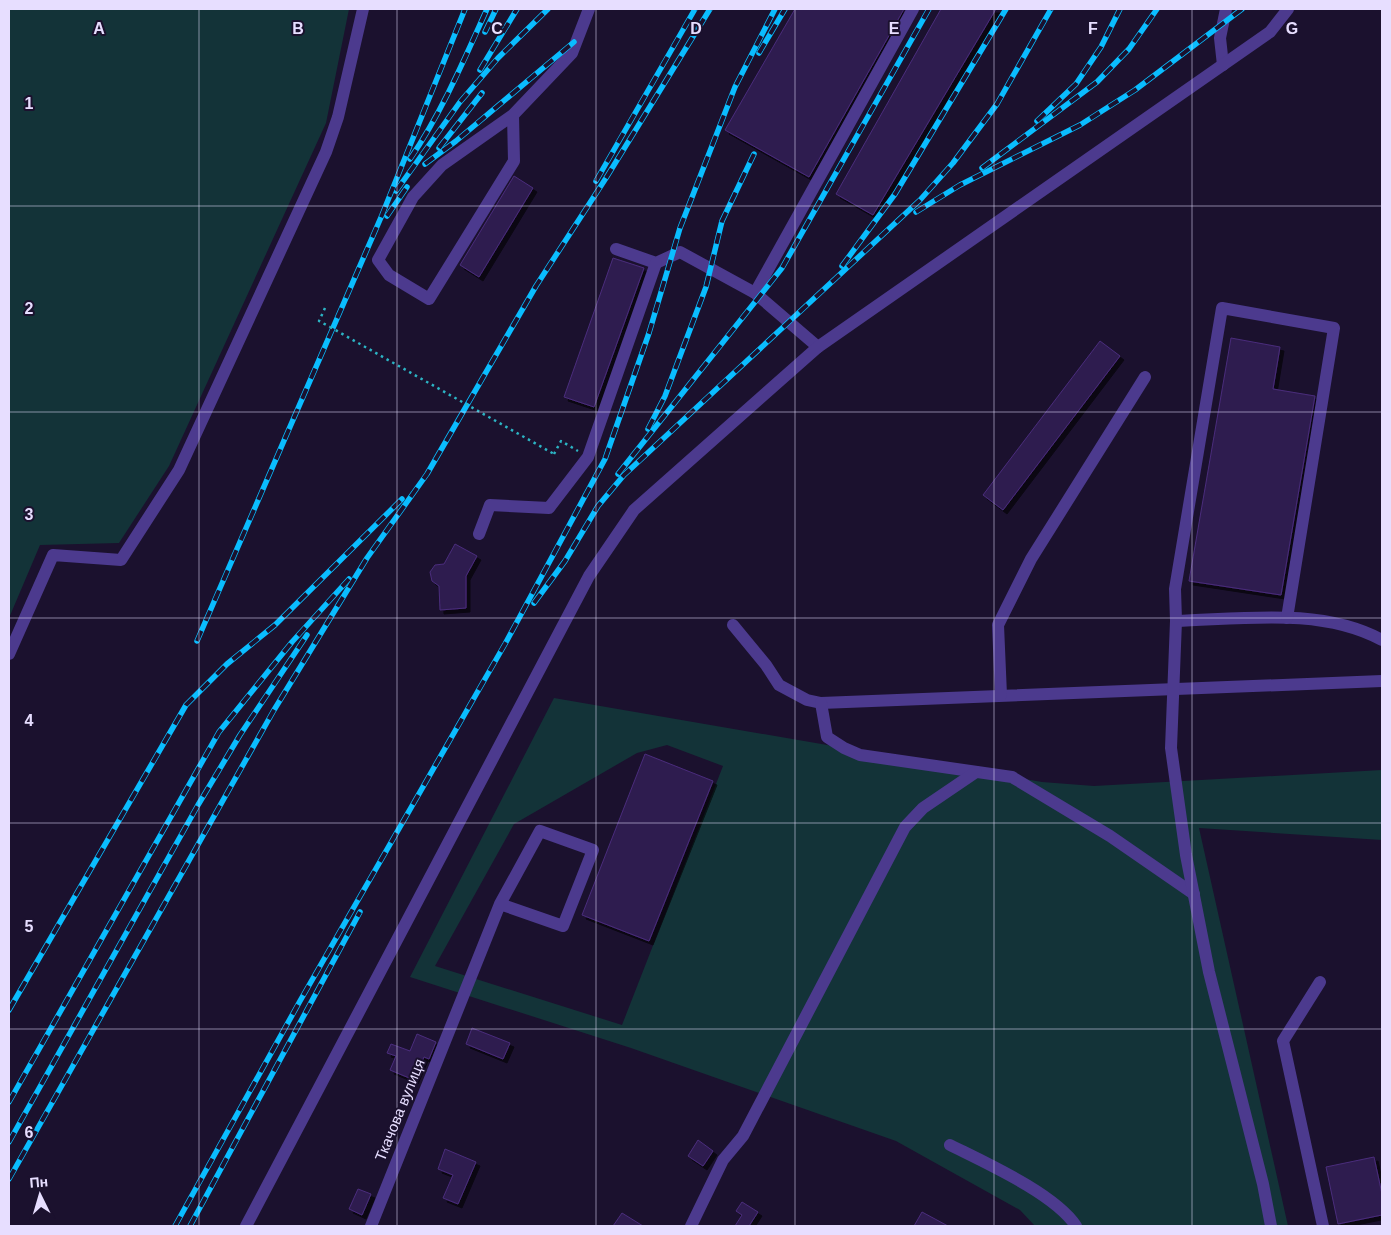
<svg xmlns="http://www.w3.org/2000/svg" width="1391" height="1235" font-family="Arial,sans-serif">
<defs>
<filter id="shadow"><feDropShadow dx="4" dy="4" stdDeviation="0" flood-color="#0009"/></filter>
</defs>
<rect width="100%" height="100%" fill="#1b112e"/>
<g fill="#133338" fill-rule="evenodd">
<path d="M9,9H349L326,123L169,466L119,543L40,545L9,618Z"/>
<path d="M554,698L1042,782L1094,786L1382,770V840L1199,828L1288,1226H1035L1020,1210L896,1141L631,1048L410,977ZM667,745L723,766L622,1025L435,966L514,824L637,753Z"/>
</g>
<g fill="#2f1c50" stroke="#4a2d7c" filter="url(#shadow)">
<path d="M795,9H904L809,177L725,130Z"/>
<path d="M941,9H996L873,215L836,194Z"/>
<path d="M514,176L533,188L479,277L460,265Z"/>
<path d="M613,258L644,268L594,407L564,397Z"/>
<path d="M1231,338L1280,347L1273,389L1315,396L1281,595L1189,581Z"/>
<path d="M1100,341L1120,356L1003,510L983,495Z"/>
<path d="M455,544L477,556L466,576V608L440,610L439,586L432,581L430,572L435,565L444,564Z"/>
<path d="M645,754L713,781L649,941L582,915Z"/>
<path d="M472,1028L510,1043L503,1059L466,1044Z"/>
<path d="M417,1034L436,1042L429,1059L424,1057L414,1080L390,1070L396,1056L387,1053L391,1044L410,1051Z"/>
<path d="M698,1140L713,1151L703,1166L688,1156Z"/>
<path d="M445,1149L476,1162L458,1204L443,1198L453,1175L438,1169Z"/>
<path d="M1374,1157L1382,1194V1215L1338,1224L1326,1167Z"/>
<path d="M358,1189L371,1194L362,1215L349,1209Z"/>
<path d="M742,1202L758,1212L749,1226H735L742,1215L736,1211Z"/>
<path d="M922,1212L948,1226H914Z"/>
<path d="M622,1213L643,1226H613Z"/>
</g>
<g fill="none" stroke-linecap="round" stroke-linejoin="round">
<g stroke="#2cb4c4" stroke-width="2.5" stroke-dasharray="2.5 4" stroke-linecap="butt">
<path d="M325,308L319,321L330,327"/>
<path d="M554,454L561,441L578,451"/>
</g>
<g stroke="#4c3a8e" stroke-width="12">
<path d="M1223,65L1220,38L1226,9"/>
<path d="M513,115L514,161L429,299L389,275L378,260L413,197L442,165L513,115L572,53L589,9"/>
<path d="M616,249L656,263L680,252L755,293L818,347"/>
<path d="M755,293L913,9"/>
<path d="M479,534L490,505L549,508L588,457L656,263"/>
<path d="M1176,621C1243,619 1321,607 1382,640"/>
<path d="M733,625L766,665L779,685L807,700L821,703L1382,681"/>
<path d="M9,654L53,555L121,560L179,470L326,152L338,117L363,9"/>
<path d="M1001,695L998,625L1031,559L1145,377"/>
<path d="M821,703L827,737L844,748L860,755L1012,777L1110,836L1194,894"/>
<path d="M1320,982L1283,1041L1323,1226"/>
<path d="M950,1145C986,1163 1055,1194 1076,1226"/>
<path d="M246,1226L589,576L634,510L818,347L1270,32L1288,9"/>
<path d="M371,1226L500,904L540,831L593,850L563,926L500,904"/>
<path d="M691,1226L723,1160L743,1136L905,827L923,808L976,772"/>
<path d="M1271,1226L1263,1184L1209,972L1186,855L1171,748L1176,621L1175,589L1222,308L1334,328L1287,618"/>
</g>
<defs>
<g id="rail">
<path d="M485,32L496,9"/>
<path d="M759,53L785,9"/>
<path d="M480,70L517,9"/>
<path d="M1037,121L1076,84L1101,47L1120,9"/>
<path d="M439,148L482,93"/>
<path d="M410,159C442,112 464,60 487,9"/>
<path d="M425,164L456,141L574,42"/>
<path d="M982,168L1097,82L1129,49L1157,9"/>
<path d="M596,181L695,9"/>
<path d="M396,191L460,102L498,58L548,9"/>
<path d="M916,212L960,185L1080,125L1135,90L1242,9"/>
<path d="M387,216L407,187"/>
<path d="M842,266L895,194L1006,9"/>
<path d="M648,429L665,396L706,287L722,221L754,154"/>
<path d="M618,474L782,268L929,9"/>
<path d="M534,603L565,561L598,506L624,475L920,200L953,163L997,104L1051,9"/>
<path d="M197,641L382,215L465,9"/>
<path d="M9,1010L186,705L227,664L275,625L402,499"/>
<path d="M9,1102L219,732L292,642L349,579"/>
<path d="M9,1142L198,805L240,735L307,635"/>
<path d="M9,1179L274,710L367,558L427,474L536,286L606,178L710,9"/>
<path d="M175,1226L300,1001L505,644L605,459L649,333L680,228L735,87L775,9"/>
<path d="M190,1226L360,912"/>
</g>
</defs>
<use href="#rail" stroke="#0abdff" stroke-width="5.5"/>
<use href="#rail" stroke="#1b112e" stroke-width="4" stroke-dasharray="11" stroke-linecap="butt"/>
<path stroke="#2cb4c4" stroke-width="2.5" stroke-dasharray="2.5 4" stroke-linecap="butt" d="M330,327L554,454"/>
</g>
<path fill="none" stroke="#e7deff" stroke-width="1" stroke-opacity="0.55" d="M199,9V1226M397,9V1226M596,9V1226M795,9V1226M994,9V1226M1192,9V1226M9,206H1382M9,412H1382M9,618H1382M9,823H1382M9,1029H1382"/>
<g text-anchor="middle" stroke-width="4" stroke-linejoin="round" paint-order="stroke">
<g font-size="15" fill="#e7deff" stroke="#1b112e">
<text transform="translate(400 1110) rotate(-68)" y="5">Ткачова вулиця</text>
</g>
</g>
<g font-size="16" text-anchor="middle" font-weight="bold" fill="#e7deff" stroke="#1b112e" stroke-width="4" stroke-linejoin="round" paint-order="stroke">
<text x="99" y="34">A</text>
<text x="298" y="34">B</text>
<text x="497" y="34">C</text>
<text x="696" y="34">D</text>
<text x="894" y="34">E</text>
<text x="1093" y="34">F</text>
<text x="1292" y="34">G</text>
<text x="29" y="109">1</text>
<text x="29" y="314">2</text>
<text x="29" y="520">3</text>
<text x="29" y="726">4</text>
<text x="29" y="932">5</text>
<text x="29" y="1138">6</text>
</g>
<rect width="1391" height="1235" fill="none" stroke="#e7deff" stroke-width="20"/>
<g transform="translate(40 1195) rotate(355)" stroke="#1b112e" stroke-width="4" paint-order="stroke">
<path d="M0-4L9 19L0 12L-9 19Z" fill="#e7deff"/>
<text y="-8" font-size="14" font-weight="bold" text-anchor="middle" fill="#e7deff">Пн</text>
</g>
</svg>
